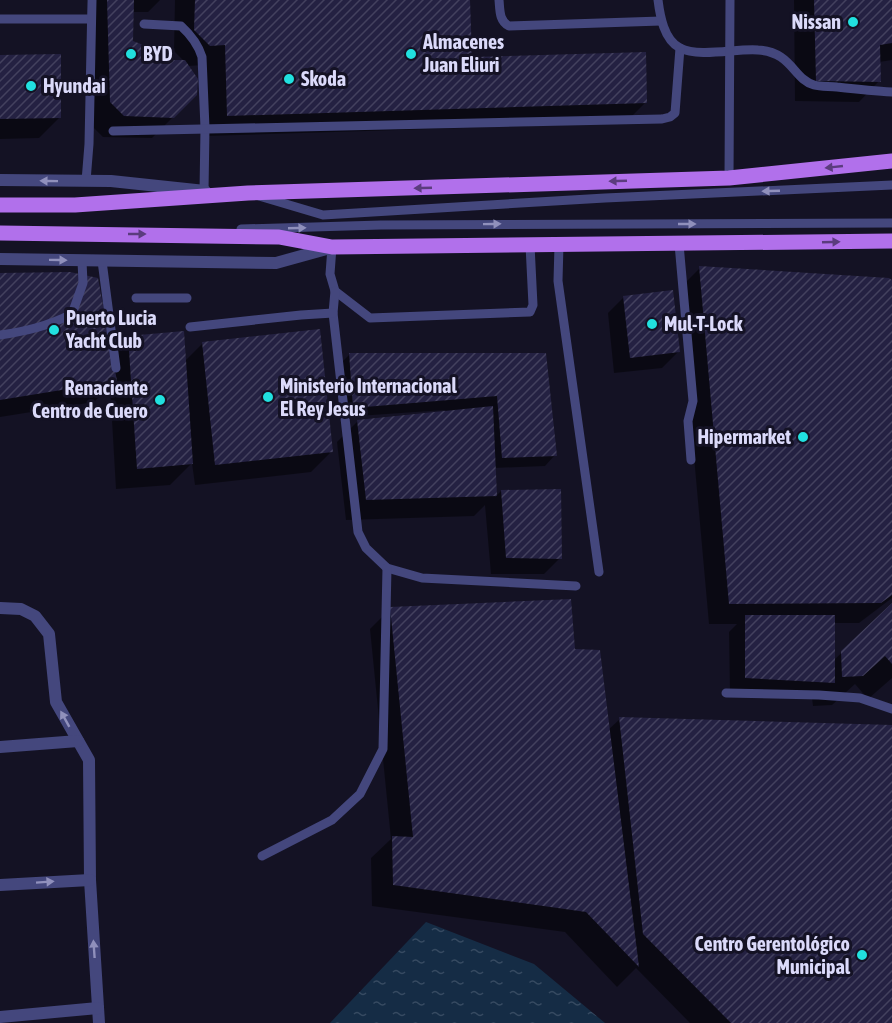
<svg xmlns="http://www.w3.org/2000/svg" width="892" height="1023" font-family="'Asap Condensed',sans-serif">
<defs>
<pattern id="water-ripples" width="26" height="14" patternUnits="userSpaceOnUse" patternTransform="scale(1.5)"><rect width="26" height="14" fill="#152c45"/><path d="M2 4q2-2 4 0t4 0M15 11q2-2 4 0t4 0" fill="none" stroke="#364a61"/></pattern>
<pattern id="building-hatch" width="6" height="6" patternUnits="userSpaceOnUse" patternTransform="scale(1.5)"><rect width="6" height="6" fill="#242142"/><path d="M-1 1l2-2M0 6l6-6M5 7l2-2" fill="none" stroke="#43415e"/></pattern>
</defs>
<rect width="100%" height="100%" fill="#141224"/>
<path fill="url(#water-ripples)" d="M426,922L534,964L605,1023H330Z"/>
<g fill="#0007">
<path d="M87,0H160L148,12H132L131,42L155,62H185L174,51L175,0H469L470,58L646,102L625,123L207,136L204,65L187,66L196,94L152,138L103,137L89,123Z"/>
<path d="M794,0H892V60L879,62V81L859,102L795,101Z"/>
<path d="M0,56L60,117L39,138L0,139Z"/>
<path d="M700,268L892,282V598L859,623H834V660L892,605V678L868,699L855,684L832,705L813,706L812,698L730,693L729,632L737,624H709L679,289Z"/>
<path d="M0,274L110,355L129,337L185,361L203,343L332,451L311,472L195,485L192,463L170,485L116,489L110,386L94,402L0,417Z"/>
<path d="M624,297L678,352L662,368L614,373L608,313Z"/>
<path d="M349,355H544L555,455L545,466L494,468L495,497L501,491L560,558L544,574H491L485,505L474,516L346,520L337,442L358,421L446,412L445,410L343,417L339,365Z"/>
<path d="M391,608L573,650L608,730L620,719L892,727V1023H690L636,968L617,987L565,932L372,906L371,858L391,839L370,629Z"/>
</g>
<g fill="url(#building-hatch)">
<path d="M107,0H134L133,41L151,48L156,60H185L198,79L197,95L174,118L124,116L110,102Z"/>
<path d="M195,0H470L472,57L646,52L647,103L227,116L225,45L210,46L194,30Z"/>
<path d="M814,0H892V43L880,45L881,82L816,81Z"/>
<path d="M61,54V118L0,119V55Z"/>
<path d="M699,266L889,278L892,280V595L881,603L729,604Z"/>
<path d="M70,272L98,278L117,381L0,400V273Z"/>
<path d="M673,290L680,352L630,358L623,296Z"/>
<path d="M320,329L333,452L215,465L202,342Z"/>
<path d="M184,331L193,464L137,469L128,336Z"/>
<path d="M349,353H546L557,456L502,458L497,396L353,408Z"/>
<path d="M493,406L497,496L366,500L357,420Z"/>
<path d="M561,489L562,559L506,558L501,490Z"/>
<path d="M571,599L575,649L600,650L639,967L586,912L393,885L392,836L413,837L390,607Z"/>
<path d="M892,603V664L885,656L863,676L842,677L841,651Z"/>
<path d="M745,615H835V683L745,678Z"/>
<path d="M619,717L892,725V1023H731L643,934Z"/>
</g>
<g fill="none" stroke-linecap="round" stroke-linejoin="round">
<g stroke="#44477d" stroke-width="9">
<path d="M499,0C500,10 499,21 509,26L661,21"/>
<path d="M658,0C660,16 664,40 680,48C700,58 737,48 758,50C792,52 793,79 814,85C821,87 830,86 837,87C855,89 874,91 892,92"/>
<path d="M0,19H91"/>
<path d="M144,24L181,26C191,35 198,44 202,57L205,128L204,191"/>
<path d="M113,131L662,119L670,117L675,113L680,48"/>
<path d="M729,178L730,0"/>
<path d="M86,181L89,144L92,0"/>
<path d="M259,196L323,215L605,198L892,185"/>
<path d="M241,229L381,225L892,223"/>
<path d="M679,244L693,401L688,421L691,460"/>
<path d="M559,245L558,281L599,572"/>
<path d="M332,247L330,274L335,291L370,318L530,312L533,305L530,245"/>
<path d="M102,261L116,368"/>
<path d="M335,291L333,313L358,532L366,548L387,568L422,578L576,586"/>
<path d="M136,298H187"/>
<path d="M190,327L301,315L333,313"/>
<path d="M0,335C27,331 48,326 72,314L83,283L82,261"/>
<path d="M726,693L819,695L860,698L892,709"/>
<path d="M262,856L332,820L360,794L383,749L387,568"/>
</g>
<g stroke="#44477d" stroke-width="12">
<path d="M0,608L21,609L35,616L49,634L56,702L89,760L90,880L99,1023"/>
<path d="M0,747L78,741"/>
<path d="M0,885L90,880"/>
<path d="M0,1017L98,1008"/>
</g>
<g stroke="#44477d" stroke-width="12">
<path d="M0,180L111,181L205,191"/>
<path d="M0,259L276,263L330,248"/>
</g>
<g stroke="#b170eb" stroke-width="15">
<path d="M0,205H75L248,193L729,178L892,161"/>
<path d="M0,233L279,237L332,247L892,241"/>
</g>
</g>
<defs><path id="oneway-solid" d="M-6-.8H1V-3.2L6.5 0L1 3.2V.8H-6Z" transform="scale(1.5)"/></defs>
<g fill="#5b3c7e">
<use href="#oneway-solid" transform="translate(834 167) rotate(174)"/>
<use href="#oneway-solid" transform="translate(618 181) rotate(178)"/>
<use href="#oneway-solid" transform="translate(423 188) rotate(178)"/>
<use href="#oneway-solid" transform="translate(137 234)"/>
<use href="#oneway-solid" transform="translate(831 242) rotate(-2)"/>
</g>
<g fill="#9090bc">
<use href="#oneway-solid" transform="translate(49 181) rotate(-179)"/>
<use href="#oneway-solid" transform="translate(771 191) rotate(178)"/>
<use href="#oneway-solid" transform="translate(492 224) rotate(-1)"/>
<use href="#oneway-solid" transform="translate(687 224)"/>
<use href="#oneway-solid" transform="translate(297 228) rotate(-2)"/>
<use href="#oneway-solid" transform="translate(58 260) rotate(1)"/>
<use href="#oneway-solid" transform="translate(65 719) rotate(-119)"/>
<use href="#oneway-solid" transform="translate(45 882) rotate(-4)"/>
<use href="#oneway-solid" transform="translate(94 949) rotate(-94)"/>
</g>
<g fill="#21e0df" stroke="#141224" stroke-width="2">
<circle cx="853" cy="22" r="6"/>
<circle cx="131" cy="54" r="6"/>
<circle cx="411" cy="54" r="6"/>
<circle cx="289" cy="79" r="6"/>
<circle cx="31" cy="86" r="6"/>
<circle cx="652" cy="324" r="6"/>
<circle cx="54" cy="330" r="6"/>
<circle cx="268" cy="397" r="6"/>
<circle cx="160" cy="400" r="6"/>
<circle cx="803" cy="437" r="6"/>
<circle cx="862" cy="955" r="6"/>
</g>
<g text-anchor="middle" stroke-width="6" stroke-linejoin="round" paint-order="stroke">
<g font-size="20" font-weight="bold" fill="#dbdafa" stroke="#141224" text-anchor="start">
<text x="841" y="29" text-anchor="end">Nissan</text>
<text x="423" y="49">Almacenes<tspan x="423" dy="23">Juan Eliuri</tspan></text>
<text x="143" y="61">BYD</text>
<text x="301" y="86">Skoda</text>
<text x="43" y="93">Hyundai</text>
<text x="66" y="325">Puerto Lucia<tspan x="66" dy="23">Yacht Club</tspan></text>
<text x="664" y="331">Mul-T-Lock</text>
<text x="280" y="393">Ministerio Internacional<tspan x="280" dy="23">El Rey Jesus</tspan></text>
<text x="148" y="395" text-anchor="end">Renaciente<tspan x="148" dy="23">Centro de Cuero</tspan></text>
<text x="791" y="444" text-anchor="end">Hipermarket</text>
<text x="850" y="951" text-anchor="end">Centro Gerentológico<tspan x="850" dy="23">Municipal</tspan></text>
</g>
</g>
</svg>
